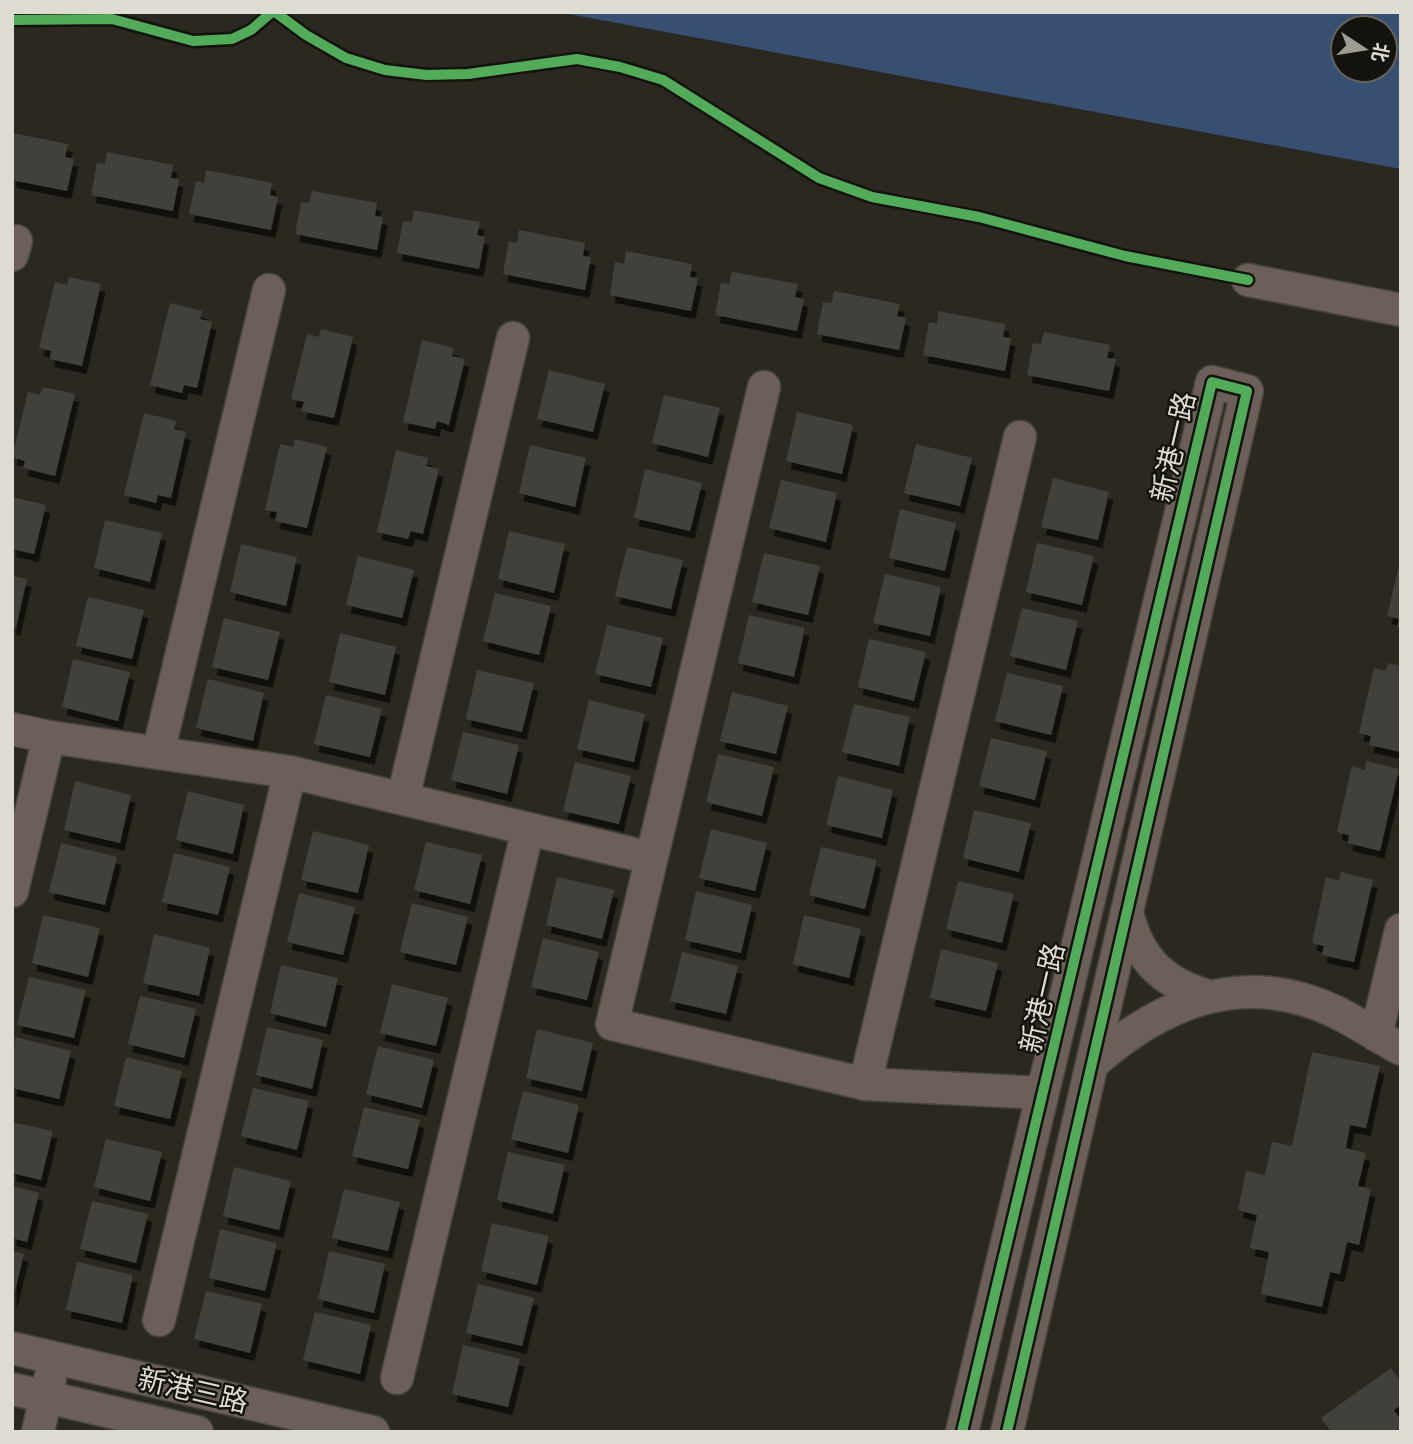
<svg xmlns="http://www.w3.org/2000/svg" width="1413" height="1444" font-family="Jost,'Noto Sans SC',sans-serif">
<defs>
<filter id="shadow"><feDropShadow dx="4.5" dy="8" stdDeviation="0" flood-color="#0009"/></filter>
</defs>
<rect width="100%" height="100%" fill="#2b2821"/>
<path fill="#374f70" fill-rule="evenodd" d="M558,12H1401V169ZM1343,28H1385V70H1343Z"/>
<g fill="#43413a" filter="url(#shadow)">
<path d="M12,133L68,144L65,157L74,159L67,191L12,180Z"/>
<path d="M107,152L173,165L171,178L179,179L173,211L91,195L97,163L105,164Z"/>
<path d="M206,170L272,183L270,195L278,197L271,230L189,214L196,181L204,183Z"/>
<path d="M312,191L377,203L375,216L383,217L377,250L295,234L301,202L309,203Z"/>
<path d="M414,210L480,222L477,235L485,237L479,269L397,253L403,221L412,222Z"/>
<path d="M519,230L585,243L583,256L591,257L585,290L503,274L509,241L517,243Z"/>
<path d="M626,251L692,264L690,277L698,278L691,311L610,295L615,262L624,264Z"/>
<path d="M732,272L798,284L795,297L804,299L797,331L715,315L721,283L729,284Z"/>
<path d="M69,277L101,284L82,366L50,359L51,351L39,348L55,282L67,285Z"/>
<path d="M834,291L900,304L897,316L906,318L899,350L817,334L823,302L832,303Z"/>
<path d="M170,303L202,311L200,319L212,322L197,388L184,385L182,393L150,385Z"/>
<path d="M939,311L1005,324L1003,337L1011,338L1005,371L923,355L929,322L937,324Z"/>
<path d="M321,329L353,337L334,418L301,411L304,402L291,399L307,334L319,337Z"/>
<path d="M1044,332L1110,345L1107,358L1116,359L1109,391L1027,375L1033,343L1041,344Z"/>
<path d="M422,340L454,348L452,356L465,359L449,425L437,421L435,429L403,422Z"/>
<path d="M549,370L605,384L593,432L537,419Z"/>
<path d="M43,387L75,394L55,476L23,468L25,461L12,457L28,392L40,395Z"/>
<path d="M664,395L720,408L708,457L652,443Z"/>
<path d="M797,412L853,425L842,474L786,461Z"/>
<path d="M144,413L176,421L174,429L186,432L171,498L158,495L156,503L124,495Z"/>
<path d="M295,439L327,447L307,528L275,521L277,512L265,510L280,444L293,447Z"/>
<path d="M916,444L972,458L960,506L904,493Z"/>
<path d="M530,445L586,458L575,507L519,493Z"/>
<path d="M396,450L428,458L426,466L439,469L423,534L411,531L408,539L377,532Z"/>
<path d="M645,469L702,483L690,531L634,518Z"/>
<path d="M1053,478L1109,492L1098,540L1041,527Z"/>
<path d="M781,480L837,493L826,542L769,528Z"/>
<path d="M12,497L46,505L34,554L12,549Z"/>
<path d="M900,509L956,523L945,571L889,558Z"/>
<path d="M105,520L162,533L150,582L94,568Z"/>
<path d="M509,531L565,544L554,593L498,579Z"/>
<path d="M1037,543L1094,556L1082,605L1026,592Z"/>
<path d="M241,544L297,557L286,606L230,592Z"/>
<path d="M627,547L683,560L671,609L615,596Z"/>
<path d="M764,553L820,566L808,615L752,602Z"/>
<path d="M358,556L414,570L402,618L346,605Z"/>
<path d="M1400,561H1401V628L1397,627L1399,619L1387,616Z"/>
<path d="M885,574L941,587L930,636L873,623Z"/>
<path d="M12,576L27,579L16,628L12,627Z"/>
<path d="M495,593L551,606L539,655L483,641Z"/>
<path d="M88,597L144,610L132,659L76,646Z"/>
<path d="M1022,608L1078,621L1066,670L1010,656Z"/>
<path d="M749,615L805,628L794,677L738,663Z"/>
<path d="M224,618L280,632L268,680L212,667Z"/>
<path d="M607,625L663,638L651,687L595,674Z"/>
<path d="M340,633L396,647L385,695L329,682Z"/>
<path d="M869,639L926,652L914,701L858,687Z"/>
<path d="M73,659L130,672L118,721L62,707Z"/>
<path d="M1388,663L1401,666V752L1369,745L1371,736L1359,733L1374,668L1386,671Z"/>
<path d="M477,670L534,683L522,732L466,719Z"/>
<path d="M1007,673L1063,686L1051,735L995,721Z"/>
<path d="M208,679L264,693L253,741L196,728Z"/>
<path d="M732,692L788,706L776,754L720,741Z"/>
<path d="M326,695L382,709L370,757L314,744Z"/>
<path d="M589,700L645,714L634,762L577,749Z"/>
<path d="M854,704L910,717L899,766L842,752Z"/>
<path d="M463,732L519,745L507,794L451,780Z"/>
<path d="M991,738L1047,751L1035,800L979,786Z"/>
<path d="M718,754L774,767L762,816L706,802Z"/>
<path d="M1366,761L1399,769L1380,851L1348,843L1349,835L1337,832L1352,766L1365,770Z"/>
<path d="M575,762L631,776L619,824L563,811Z"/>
<path d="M838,776L893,790L882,838L826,825Z"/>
<path d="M75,781L131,795L120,843L64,830Z"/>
<path d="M188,791L244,805L233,854L176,840Z"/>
<path d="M974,810L1031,823L1019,872L963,858Z"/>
<path d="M711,829L767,843L755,891L699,878Z"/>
<path d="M313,831L369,845L358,893L301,880Z"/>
<path d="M426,842L482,855L470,904L414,890Z"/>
<path d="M61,843L117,857L105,905L49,892Z"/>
<path d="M821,847L877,860L865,909L809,895Z"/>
<path d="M174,853L230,867L218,915L162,902Z"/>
<path d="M1341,872L1373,880L1354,962L1322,955L1324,946L1312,943L1326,877L1339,881Z"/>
<path d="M557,877L614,890L602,939L546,925Z"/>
<path d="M958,881L1014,894L1002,943L946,929Z"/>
<path d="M696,891L752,905L741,953L685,940Z"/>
<path d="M299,893L355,907L343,955L287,942Z"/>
<path d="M412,903L468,917L456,965L400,952Z"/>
<path d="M43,915L100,928L88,977L32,963Z"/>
<path d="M804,915L861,929L849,978L793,964Z"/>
<path d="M154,934L210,948L199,996L143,983Z"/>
<path d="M543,938L599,952L587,1000L531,987Z"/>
<path d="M941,949L998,963L986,1011L930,998Z"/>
<path d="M682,952L738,966L726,1014L670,1001Z"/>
<path d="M281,965L338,978L326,1027L270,1013Z"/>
<path d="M29,977L86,990L74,1038L17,1025Z"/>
<path d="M392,984L448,998L436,1046L380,1033Z"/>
<path d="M140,996L196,1009L184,1058L128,1044Z"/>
<path d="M267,1027L323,1040L312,1089L256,1075Z"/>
<path d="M537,1029L593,1043L582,1091L526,1078Z"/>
<path d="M15,1037L71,1051L59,1099L12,1088Z"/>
<path d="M378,1046L434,1060L422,1108L366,1094Z"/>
<path d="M1312,1052L1380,1066L1366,1128L1350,1125L1346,1148L1366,1153L1358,1186L1371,1189L1359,1245L1347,1242L1340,1274L1330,1272L1322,1307L1261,1294L1269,1252L1250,1248L1257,1215L1238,1210L1246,1171L1265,1175L1272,1142L1292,1146Z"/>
<path d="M126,1057L182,1071L170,1119L114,1106Z"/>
<path d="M253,1088L309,1101L297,1150L241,1136Z"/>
<path d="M523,1091L579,1105L568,1153L511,1139Z"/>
<path d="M364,1107L420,1120L408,1169L352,1156Z"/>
<path d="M12,1122L53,1131L41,1180L12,1173Z"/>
<path d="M106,1139L162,1152L150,1201L94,1187Z"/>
<path d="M508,1152L565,1165L553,1214L497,1200Z"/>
<path d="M234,1167L291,1181L279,1230L223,1216Z"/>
<path d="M12,1186L39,1193L27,1242L12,1238Z"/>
<path d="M344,1189L400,1202L388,1251L332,1238Z"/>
<path d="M92,1201L148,1214L136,1263L80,1249Z"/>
<path d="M492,1223L549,1236L537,1285L481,1271Z"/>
<path d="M220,1229L277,1243L265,1291L209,1278Z"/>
<path d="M12,1251L24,1254L13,1299H12Z"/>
<path d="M329,1251L385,1264L374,1313L318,1299Z"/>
<path d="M77,1262L133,1275L122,1323L66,1310Z"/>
<path d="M478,1284L534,1298L522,1346L466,1333Z"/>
<path d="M206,1291L262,1304L250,1353L194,1339Z"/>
<path d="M315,1312L371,1325L360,1374L303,1360Z"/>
<path d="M463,1345L520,1359L508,1407L452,1394Z"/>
<path d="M1391,1368L1401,1383V1405L1394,1410L1401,1420V1432H1331L1321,1418Z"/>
</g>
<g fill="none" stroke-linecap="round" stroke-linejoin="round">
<defs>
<g id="minor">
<path d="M12,255L16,241"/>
<path d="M1248,280L1401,310"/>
<path d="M764,387L612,1024L865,1084L1042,1093"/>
<path d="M12,729L49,737L290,772L651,858"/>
<path d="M158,753L269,290"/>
<path d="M403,798L513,338"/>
<path d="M12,891L49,737"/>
<path d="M1127,913C1138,957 1161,982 1205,995"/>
<path d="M1376,1035L1401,930"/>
<path d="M1092,1064C1163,1001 1244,968 1336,1012C1358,1023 1379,1037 1401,1049"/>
<path d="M865,1084L1020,437"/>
<path d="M159,1320L290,772"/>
<path d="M12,1348L373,1432"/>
<path d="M397,1378L528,829"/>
<path d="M12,1389L197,1432"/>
<path d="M38,1432L50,1379"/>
<path d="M962,1432L1212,382L1247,391L1007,1432"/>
</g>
</defs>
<use href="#minor" stroke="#47443e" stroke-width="35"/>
<use href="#minor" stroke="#6c5f5a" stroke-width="32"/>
<defs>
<g id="cycleway">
<path d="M275,12L306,35L346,58L385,70L427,75L468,74L577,59L620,67L663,80L819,178L872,197L979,217L1125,256L1248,280"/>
<path d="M12,20L112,19L193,41L232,39L251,30L272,12"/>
<path d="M962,1432L1212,382L1247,391L1007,1432"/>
</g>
</defs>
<use href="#cycleway" stroke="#15130d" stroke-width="15"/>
<use href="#cycleway" stroke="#51ab58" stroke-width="10"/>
</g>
<g text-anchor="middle" stroke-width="5" stroke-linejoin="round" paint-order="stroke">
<g font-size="28" fill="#dedbd2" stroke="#15130d">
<text transform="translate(1173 447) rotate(-77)" y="10">新港一路</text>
<text transform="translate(1042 998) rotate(-77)" y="10">新港一路</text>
<text transform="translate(193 1390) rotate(13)" y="10">新港三路</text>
</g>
</g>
<rect width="1413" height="1444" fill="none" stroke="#dedbd2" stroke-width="28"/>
<g transform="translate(1364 49) rotate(102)"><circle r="33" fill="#15130d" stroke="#65635c" stroke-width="2"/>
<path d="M0-5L12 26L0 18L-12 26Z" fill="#9f9c94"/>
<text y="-10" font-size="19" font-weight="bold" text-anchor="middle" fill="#dedbd2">北</text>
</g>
</svg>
